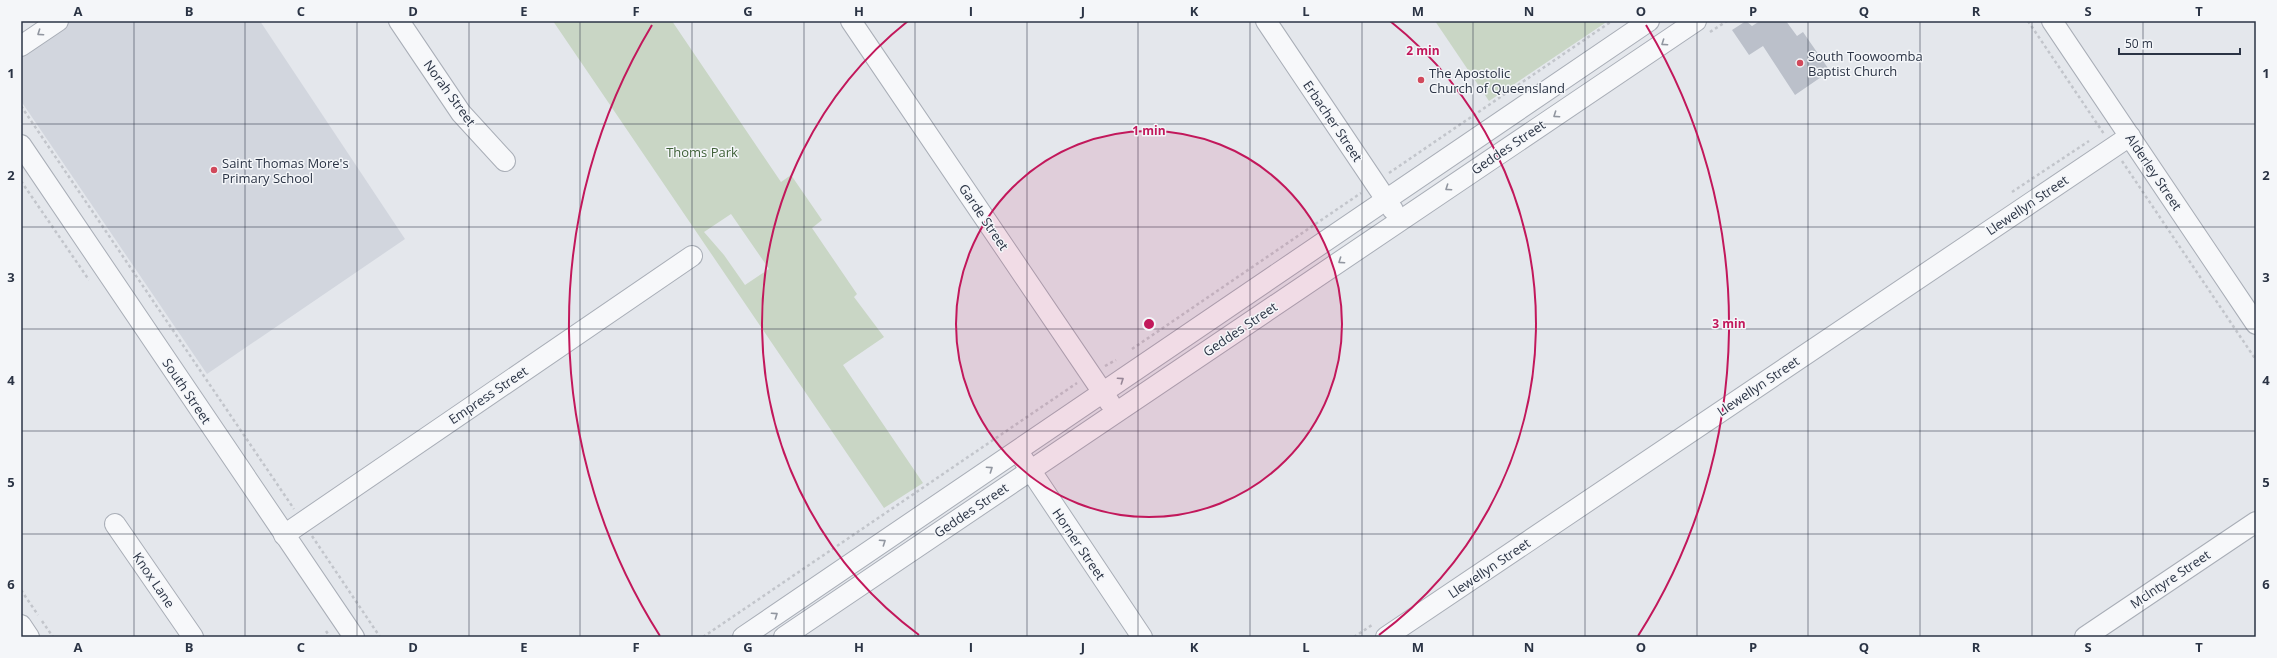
<svg xmlns="http://www.w3.org/2000/svg" width="2277" height="658" font-family="'Open Sans',sans-serif">
<rect width="100%" height="100%" fill="#e4e7ec"/>
<path fill="#d2d6de" d="M53,21H260L405,239L207,374L21,101V42Z"/>
<g fill="#c9d6c5" fill-rule="evenodd">
<path d="M553,21H672L781,182L791,175L822,220L812,228L857,294L854,297L884,337L843,365L923,483L884,508ZM731,214L769,269L745,285L724,255L704,232Z"/>
<path d="M1435,21H1608L1489,101Z"/>
</g>
<path fill="#bbc0ca" d="M1746,21L1752,26L1760,21H1786L1797,36L1803,32L1830,71L1795,95L1763,46L1749,55L1732,30Z"/>
<g fill="none" stroke-linecap="round" stroke-linejoin="round">
<defs>
<g id="minor">
<path d="M399,21L461,113L505,161"/>
<path d="M851,21L1110,403"/>
<path d="M1266,21L1393,210"/>
<path d="M2052,21L2256,324"/>
<path d="M21,46L58,21"/>
<path d="M21,145L354,637"/>
<path d="M1023,459L1142,637"/>
<path d="M115,524L193,637"/>
<path d="M284,535L692,256"/>
<path d="M21,625L29,637"/>
<path d="M743,637L1649,21"/>
<path d="M784,637L1696,21"/>
<path d="M1386,637L2130,136"/>
<path d="M2085,637L2256,522"/>
</g>
</defs>
<use href="#minor" stroke="#a9aeb7" stroke-width="22"/>
<g stroke="#c2c5cb" stroke-width="2.5" stroke-dasharray="3 3" stroke-linecap="butt">
<path d="M2028,21L2104,134"/>
<path d="M1710,32L1727,21"/>
<path d="M21,106L294,509"/>
<path d="M2122,161L2256,360"/>
<path d="M1389,173L1612,21"/>
<path d="M21,181L89,280"/>
<path d="M2012,192L2089,141"/>
<path d="M1132,349L1361,193"/>
<path d="M1105,366L1116,360"/>
<path d="M312,536L380,637"/>
<path d="M21,590L38,615"/>
<path d="M42,621L53,637"/>
<path d="M326,631L330,637"/>
<path d="M703,637L1077,383"/>
<path d="M1354,637L1372,625"/>
</g>
<use href="#minor" stroke="#f7f8fa" stroke-width="20"/>
</g>
<defs><path id="oneway-chevron" d="M-2-3.5L2.5 0L-2 3.5" fill="none" stroke-width="1.6" stroke-linecap="round" stroke-linejoin="round"/></defs>
<g stroke="#9196a0">
<use href="#oneway-chevron" transform="translate(40 33) rotate(146)"/>
<use href="#oneway-chevron" transform="translate(1664 43) rotate(146)"/>
<use href="#oneway-chevron" transform="translate(1556 115) rotate(146)"/>
<use href="#oneway-chevron" transform="translate(1448 188) rotate(146)"/>
<use href="#oneway-chevron" transform="translate(1341 261) rotate(146)"/>
<use href="#oneway-chevron" transform="translate(1121 380) rotate(-34)"/>
<use href="#oneway-chevron" transform="translate(990 469) rotate(-34)"/>
<use href="#oneway-chevron" transform="translate(883 542) rotate(-34)"/>
<use href="#oneway-chevron" transform="translate(775 615) rotate(-34)"/>
</g>
<path fill="none" stroke="#2b3445" stroke-width="1" stroke-opacity="0.55" d="M134,21V637M245,21V637M357,21V637M469,21V637M580,21V637M692,21V637M804,21V637M915,21V637M1027,21V637M1138,21V637M1250,21V637M1362,21V637M1473,21V637M1585,21V637M1697,21V637M1808,21V637M1920,21V637M2032,21V637M2143,21V637M21,124H2256M21,227H2256M21,329H2256M21,431H2256M21,534H2256"/>
<circle cx="1149" cy="324" r="193" fill="#c2185b" fill-opacity=".12"/>
<g fill="none" stroke="#c2185b" stroke-width="2">
<circle cx="1149" cy="324" r="193"/>
<path d="M919 635A387 387 0 0 1 908 21M1390 21A387 387 0 0 1 1379 635"/>
<path d="M660 636A580 580 0 0 1 652 25M1646 25A580 580 0 0 1 1638 636"/>
</g>
<g fill="#d1495b" stroke="#f4f6f9" stroke-width="1.5">
<circle cx="1800" cy="63" r="4"/>
<circle cx="1421" cy="80" r="4"/>
<circle cx="214" cy="170" r="4"/>
</g>
<g text-anchor="middle" stroke-width="3" stroke-linejoin="round" paint-order="stroke">
<g font-size="13" fill="#2b3445" stroke="#f4f6f9" text-anchor="start">
<text x="1808" y="61">South Toowoomba<tspan x="1808" dy="15">Baptist Church</tspan></text>
<text x="1429" y="78">The Apostolic<tspan x="1429" dy="15">Church of Queensland</tspan></text>
<text x="222" y="168">Saint Thomas More's<tspan x="222" dy="15">Primary School</tspan></text>
</g>
<g font-size="13" fill="#2b3445" stroke="#f4f6f9">
<text transform="translate(450 93) rotate(54)" y="5">Norah Street</text>
<text transform="translate(1333 121) rotate(56)" y="5">Erbacher Street</text>
<text transform="translate(1508 147) rotate(-34)" y="5">Geddes Street</text>
<text transform="translate(2154 172) rotate(56)" y="5">Alderley Street</text>
<text transform="translate(2027 205) rotate(-34)" y="5">Llewellyn Street</text>
<text transform="translate(984 217) rotate(56)" y="5">Garde Street</text>
<text transform="translate(1240 329) rotate(-34)" y="5">Geddes Street</text>
<text transform="translate(1758 386) rotate(-34)" y="5">Llewellyn Street</text>
<text transform="translate(187 391) rotate(56)" y="5">South Street</text>
<text transform="translate(488 395) rotate(-34)" y="5">Empress Street</text>
<text transform="translate(971 510) rotate(-34)" y="5">Geddes Street</text>
<text transform="translate(1079 544) rotate(56)" y="5">Horner Street</text>
<text transform="translate(1489 568) rotate(-34)" y="5">Llewellyn Street</text>
<text transform="translate(2170 579) rotate(-34)" y="5">McIntyre Street</text>
<text transform="translate(154 580) rotate(56)" y="5">Knox Lane</text>
</g>
<g font-size="13" fill="#3f6138" stroke="#f4f6f9">
<text x="702" y="157">Thoms Park</text>
</g>
</g>
<circle cx="1149" cy="324" r="6" fill="#c2185b" stroke="#f4f6f9" stroke-width="2"/>
<g font-size="12" text-anchor="middle" font-weight="bold" fill="#c2185b" stroke="#f4f6f9" stroke-width="3" stroke-linejoin="round" paint-order="stroke">
<text x="1423" y="55">2 min</text>
<text x="1149" y="135">1 min</text>
<text x="1729" y="328">3 min</text>
</g>
<rect width="2277" height="658" fill="none" stroke="#f4f6f9" stroke-width="44"/>
<path d="M2119 48v6h121v-6" fill="none" stroke="#2b3445" stroke-width="2"/>
<text x="2125" y="48" font-size="12" fill="#2b3445" stroke="#f4f6f9" stroke-width="3" paint-order="stroke">50 m</text>
<rect x="22" y="22" width="2233" height="614" fill="none" stroke="#2b3445" stroke-width="1.5"/>
<g font-size="13" text-anchor="middle" font-weight="bold" fill="#2b3445">
<text x="78" y="16">A</text>
<text x="189" y="16">B</text>
<text x="301" y="16">C</text>
<text x="413" y="16">D</text>
<text x="524" y="16">E</text>
<text x="636" y="16">F</text>
<text x="748" y="16">G</text>
<text x="859" y="16">H</text>
<text x="971" y="16">I</text>
<text x="1083" y="16">J</text>
<text x="1194" y="16">K</text>
<text x="1306" y="16">L</text>
<text x="1418" y="16">M</text>
<text x="1529" y="16">N</text>
<text x="1641" y="16">O</text>
<text x="1753" y="16">P</text>
<text x="1864" y="16">Q</text>
<text x="1976" y="16">R</text>
<text x="2088" y="16">S</text>
<text x="2199" y="16">T</text>
<text x="11" y="78">1</text>
<text x="2266" y="78">1</text>
<text x="11" y="180">2</text>
<text x="2266" y="180">2</text>
<text x="11" y="282">3</text>
<text x="2266" y="282">3</text>
<text x="11" y="385">4</text>
<text x="2266" y="385">4</text>
<text x="11" y="487">5</text>
<text x="2266" y="487">5</text>
<text x="11" y="589">6</text>
<text x="2266" y="589">6</text>
<text x="78" y="652">A</text>
<text x="189" y="652">B</text>
<text x="301" y="652">C</text>
<text x="413" y="652">D</text>
<text x="524" y="652">E</text>
<text x="636" y="652">F</text>
<text x="748" y="652">G</text>
<text x="859" y="652">H</text>
<text x="971" y="652">I</text>
<text x="1083" y="652">J</text>
<text x="1194" y="652">K</text>
<text x="1306" y="652">L</text>
<text x="1418" y="652">M</text>
<text x="1529" y="652">N</text>
<text x="1641" y="652">O</text>
<text x="1753" y="652">P</text>
<text x="1864" y="652">Q</text>
<text x="1976" y="652">R</text>
<text x="2088" y="652">S</text>
<text x="2199" y="652">T</text>
</g>
</svg>
